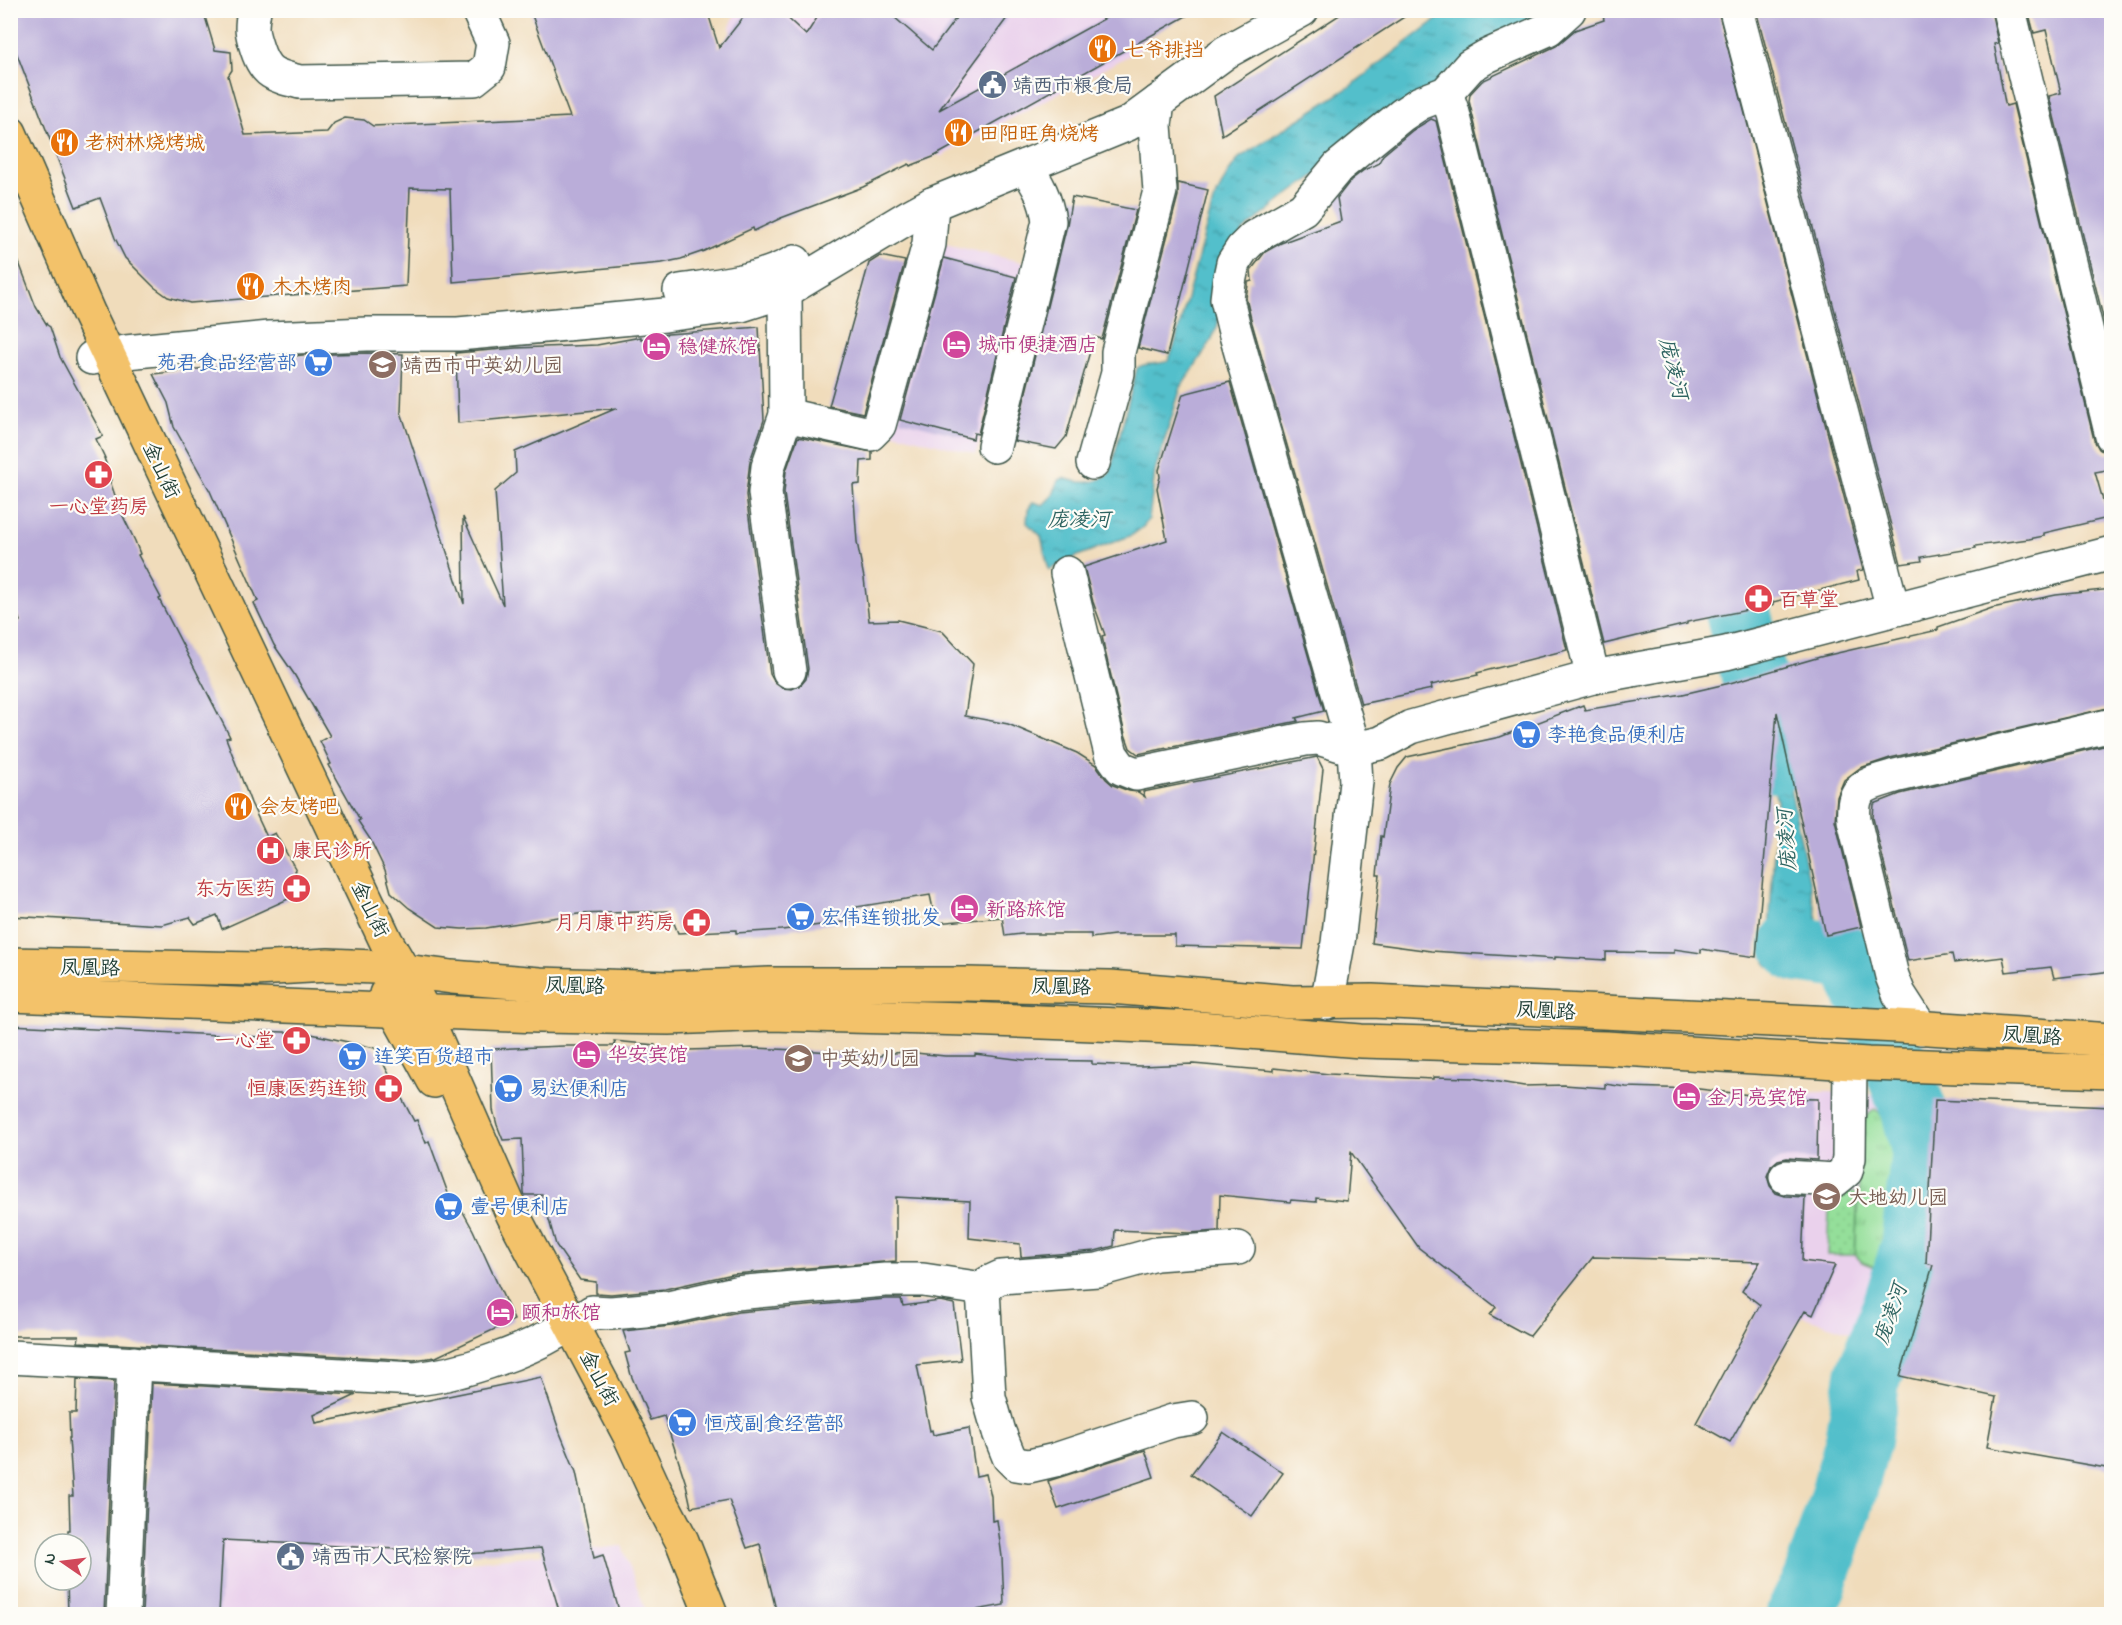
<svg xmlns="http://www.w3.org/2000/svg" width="2122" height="1625" font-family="'Indie Flower','LXGW WenKai TC',sans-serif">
<defs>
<pattern id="grass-tufts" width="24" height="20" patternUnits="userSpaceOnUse" patternTransform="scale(1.5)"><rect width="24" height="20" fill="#94df9a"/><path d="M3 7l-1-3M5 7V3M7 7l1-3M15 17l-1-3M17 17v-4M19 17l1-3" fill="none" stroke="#7fc085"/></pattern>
<pattern id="park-dots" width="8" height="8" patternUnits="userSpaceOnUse" patternTransform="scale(1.5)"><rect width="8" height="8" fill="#94df9a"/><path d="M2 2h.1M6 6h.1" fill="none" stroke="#7fc085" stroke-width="1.8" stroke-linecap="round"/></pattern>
<pattern id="water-ripples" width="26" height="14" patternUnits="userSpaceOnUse" patternTransform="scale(1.5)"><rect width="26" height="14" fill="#52bfcb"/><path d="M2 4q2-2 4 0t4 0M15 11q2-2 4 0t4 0" fill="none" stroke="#439ca6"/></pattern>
</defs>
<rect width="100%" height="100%" fill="#fdfcf7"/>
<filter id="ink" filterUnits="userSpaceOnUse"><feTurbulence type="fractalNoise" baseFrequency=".0167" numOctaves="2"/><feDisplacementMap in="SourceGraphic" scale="12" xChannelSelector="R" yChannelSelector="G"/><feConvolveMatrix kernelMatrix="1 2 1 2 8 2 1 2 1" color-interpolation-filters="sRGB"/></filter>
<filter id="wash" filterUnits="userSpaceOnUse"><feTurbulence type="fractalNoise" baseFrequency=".008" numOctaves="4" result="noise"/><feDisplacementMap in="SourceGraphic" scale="24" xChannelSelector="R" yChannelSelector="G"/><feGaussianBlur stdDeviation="1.35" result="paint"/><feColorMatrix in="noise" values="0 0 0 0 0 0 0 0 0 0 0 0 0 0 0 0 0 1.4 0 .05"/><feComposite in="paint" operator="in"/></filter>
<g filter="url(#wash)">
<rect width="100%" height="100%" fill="#f0dcbb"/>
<g fill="#ead1ec">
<path d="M737,10L1122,11L1143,48L940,157L901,61L752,109L730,27Z"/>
<path d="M937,242L1026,263L976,454L890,432Z"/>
<path d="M1830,1092L1876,1095L1906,1128L1910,1139L1900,1240L1886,1273L1866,1337L1804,1317L1752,1274L1745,1263L1754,1093Z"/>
<path d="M135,1486L449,1504L451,1564L622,1546L647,1614H128Z"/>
</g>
<path fill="url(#grass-tufts)" stroke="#5a8e67" stroke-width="1.5" d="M1875,1109L1896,1126L1900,1136L1903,1161L1892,1241L1879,1269L1862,1262L1855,1255L1862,1125L1867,1116Z"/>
<path fill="url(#park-dots)" stroke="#5a8e67" stroke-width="1.5" d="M1830,1192L1858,1193L1855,1255H1827Z"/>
<g fill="url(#water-ripples)" stroke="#387e80" stroke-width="1.5">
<path d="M1448,11H1542L1284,198L1243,231L1217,327L1210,343L1181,387L1155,471L1149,519L1143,527L1132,535L1080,555L1049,570L1041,536L1027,523L1028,510L1033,502L1043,505L1053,495L1058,481L1063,478C1081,484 1094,485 1110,473L1137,368C1147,361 1156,366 1168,361L1174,347L1213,202L1229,172L1239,158L1348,88Z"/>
<path d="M1762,670L1789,782L1820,934L1825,939L1830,941L1870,933L1884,986L1809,981L1769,967L1765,962L1769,931L1777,801L1743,672Z"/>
</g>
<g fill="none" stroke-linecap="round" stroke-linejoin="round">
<g stroke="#52bfcb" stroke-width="66">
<path d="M1717,528L1775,760"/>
<path d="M1793,944L1798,950L1842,956L1855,964L1914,1110L1924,1150L1913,1249L1895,1308L1868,1376L1858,1441L1840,1506L1814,1584L1799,1614"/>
</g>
</g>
<g id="blocks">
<g fill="#baadd9">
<path d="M10,10H203L215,50L231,52L232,70L228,76L245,135L327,132L334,123L345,118L364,120L373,126L570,117L530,10H707L719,48L749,10H779L806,35L822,10H886L932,50L962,10H1013L939,110L1120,10H1197L933,157L910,166L909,164L863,187L781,218L754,231L753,228L704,251L681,259L662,263L453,282L450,189L410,188L406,286L190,303L168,297L154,287L125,258L115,238L100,198L76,207L10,36Z"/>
<path d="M1347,10H1415L1222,135L1214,96Z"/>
<path d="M1602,10H1718L1863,570L1857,571L1859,580L1773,602V605L1687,622V624L1604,644L1469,101L1470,94L1482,81L1556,46L1575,30L1604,20Z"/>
<path d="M1756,10H1991L1998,43L1994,44L2005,103L2006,106L2013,104L2094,440L2099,449L2106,454H2112V469L2095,472L2108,518L2044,533V536L2029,539L1975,546L1976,548L1921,557L1922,561L1901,564Z"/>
<path d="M2028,10H2112V354L2049,96L2061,93L2046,30L2034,33Z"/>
<path d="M1431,119L1436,121L1567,650L1477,673L1478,675L1431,685L1432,689L1361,704L1252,323L1246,298L1248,285V282L1252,281L1251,270L1265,252L1281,243L1341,221L1337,198L1351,180L1364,170L1378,164L1383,155L1413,130Z"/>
<path d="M1178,183L1208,190L1167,355L1138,348L1178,196Z"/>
<path d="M1072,197L1136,210L1102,339L1094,337L1066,437L1056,449L1014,441L1067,225Z"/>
<path d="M13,247L36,307L47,325L50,327L60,357L103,436L96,439L105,458H104L112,480L110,481L120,510L135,541L140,554L138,555L161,598L159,599L230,737L226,738L251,803L267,837L275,833L296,870L295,871L306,891L222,929L217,915L195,924L190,917L162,925L10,916V627L20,621L10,595V248Z"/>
<path d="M880,256L905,261L863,413L829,406L869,263Z"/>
<path d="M944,258L1016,277L978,434L974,433L973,439L900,420Z"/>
<path d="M759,327L764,420L750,461L746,495L770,674L775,683L782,688L792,689L801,685L806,679L808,669L784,493L786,471L798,437L872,452V460L861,461L860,484L853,485L857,542L864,578L869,621L898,620L942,631L973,664L965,716L1008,724L1077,753L1096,765L1106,779L1113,785L1129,791L1138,792L1145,797L1143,792L1317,757L1323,769L1303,949L1175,946V935H1114L1091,938V934H1021L1005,936L1002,917L936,923L930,895L856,907L858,920L782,930L736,933V930L678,933L669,911L578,914L486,928L462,929L438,927L409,908L391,892L385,870L370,839L358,821L360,820L329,765L331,764L320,741L330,736L294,674L274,645L254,603L258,601L210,491L174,427L168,403L153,374L224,366V363L303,355L367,353L403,354L401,412L464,604L463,517L503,605L495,491L516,473L515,452L617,408L458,423L456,353L516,348L597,345L641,337V339L668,334Z"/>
<path d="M1230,382L1324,711L1296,718L1298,721L1138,754L1130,748L1125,734L1105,651L1102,636L1105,635L1093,602L1084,567L1167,540L1157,488L1160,477L1159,470L1183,394Z"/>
<path d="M2112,589V707L1890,758L1860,768L1844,780L1837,797L1835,820L1861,927L1826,935L1777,712L1756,957L1701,949V953L1674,949V953L1606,952V960L1555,957V959L1431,951L1372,943L1380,875H1377L1381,836L1383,837L1390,784L1398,768L1407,757L1500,737L1583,705L1585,710L1683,694L1730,683L1820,657L1938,630V627L1992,608L2056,595Z"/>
<path d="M2112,744V971L2054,978L2051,967L2006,972L2003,957L1954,963L1952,954L1908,961L1873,818L1874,804L1900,794Z"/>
<path d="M10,1025L261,1037V1031L307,1033L375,1048L414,1121L417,1120L426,1143L429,1141L449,1196L453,1194L473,1230L514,1320L436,1357L414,1360L78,1342L79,1336H10Z"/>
<path d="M614,1041L655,1045V1051L754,1048L816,1051L881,1056L882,1054L906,1052L945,1056H975V1054L1024,1060L1092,1061V1064L1140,1066L1193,1064L1274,1071V1068L1329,1074L1389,1077L1433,1079V1077L1473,1078L1524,1086L1564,1085L1605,1088V1084L1626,1087L1699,1089L1750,1095V1098L1818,1099L1817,1160L1787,1158L1778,1160L1771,1166L1767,1176L1770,1186L1776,1193L1785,1196L1805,1197L1802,1261L1835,1265L1813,1315L1805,1311L1730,1442L1696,1423L1760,1305L1742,1291L1760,1262L1593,1257L1530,1336L1527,1335L1490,1315L1496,1307L1419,1248L1351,1152L1347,1201L1316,1198V1202L1291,1200L1290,1202L1220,1195L1219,1231L1189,1233L1115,1230L1114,1246L1095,1251L1021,1257L1020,1244L969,1238L970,1201L896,1197V1261L733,1274L665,1289L611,1294L596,1293V1282L580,1280L556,1245L542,1195H525L524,1193L522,1139L503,1140L497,1125L493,1110L491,1049L564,1046H615Z"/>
<path d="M1935,1100L2112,1107V1199L2108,1311H2112V1469L1987,1447L1996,1397L1900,1376L1933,1265L1926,1263Z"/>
<path d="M886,1299H901L903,1306L940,1301L954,1304L961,1360L917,1365L930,1431L932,1430L933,1435L969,1428L976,1476L986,1474L991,1496L992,1521L997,1520L1002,1557L1004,1605L976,1610L977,1614H777L760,1544L747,1548L729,1500L691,1507L686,1484L664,1416L650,1420L631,1375L625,1353L630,1352L623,1331L672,1326L738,1312Z"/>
<path d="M541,1377L560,1433L576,1472L594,1558L603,1555L620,1614H560L541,1548L455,1555V1552L223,1540L219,1614H142L152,1383L356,1395L314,1415L316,1423Z"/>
<path d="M77,1379L114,1381L104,1614H68L67,1580H81V1544H67L68,1530H70L69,1496H73L69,1438H70L69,1413H76Z"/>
<path d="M1223,1432L1283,1473L1252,1516L1191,1474Z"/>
<path d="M1145,1450L1154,1477L1058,1509L1048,1481Z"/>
</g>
</g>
</g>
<g filter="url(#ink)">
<use href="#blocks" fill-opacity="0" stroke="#3e5548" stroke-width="1.5"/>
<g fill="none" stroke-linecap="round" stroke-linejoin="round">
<defs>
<g id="minor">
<path d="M254,10C251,28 251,31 257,49C265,74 275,76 300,82L474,79L489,67L493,43L478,10"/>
<path d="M1736,10L1893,609"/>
<path d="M2009,10L2112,436"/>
<path d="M1446,93L1453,113L1593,677"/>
<path d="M680,291C719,285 761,281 795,262"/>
<path d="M785,291L786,415L768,467L765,493L789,671"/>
<path d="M92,358L126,352L269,338L367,334H458L665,315L741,305L785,291L910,216L932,204L1128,124L1226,52L1302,10"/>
<path d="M786,415L870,434L879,425L929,244L932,204"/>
<path d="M994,446L1049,221C1046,199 1038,184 1025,166"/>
<path d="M1093,463L1118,373V352L1160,191L1155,125L1158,102"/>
<path d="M1067,573L1111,754L1121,768L1136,774L1305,739L1318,738L1354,749L1381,743L1411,727L1593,677L1726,653L2112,553"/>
<path d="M1327,1003L1338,943L1356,782L1354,749L1234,328L1227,299L1229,282L1233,263L1242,249L1254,237L1303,209L1338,167L1402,115L1420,103L1446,93L1470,66L1487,56L1548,29L1569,10"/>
<path d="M1921,1028L1899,994L1892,976L1854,820C1851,785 1867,785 1895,776L2112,725"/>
<path d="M1786,1177L1835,1180L1846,1171L1849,1158L1850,1063"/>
<path d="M983,1289L989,1397L999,1432L1009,1457L1016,1464L1029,1466L1055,1460L1173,1421L1192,1418"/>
<path d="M573,1326L592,1312L611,1313L668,1308L735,1293L885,1280H923L983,1289L988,1283L1001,1277L1098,1270L1156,1254L1238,1248"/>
<path d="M10,1357L415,1379C457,1375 520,1354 557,1332"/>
<path d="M123,1614L134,1363"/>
</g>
<g id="major">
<path d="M10,133L88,312L386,941L403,970L424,1012L513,1215L631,1438L655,1490L682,1541L711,1614"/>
<path d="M10,964L256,969L328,965L374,967L452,977L540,984L670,988L770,984H967L1110,987L1292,1002L1372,1001L1898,1026L2112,1040"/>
<path d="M386,994L434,1081"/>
<path d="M10,995L537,1016L669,1018L770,1014L967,1019L1198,1028L1361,1041L1606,1048L1868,1064L2112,1072"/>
</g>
</defs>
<use href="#minor" stroke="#3e5548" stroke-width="36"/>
<use href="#major" stroke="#3e5548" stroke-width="36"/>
<use href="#minor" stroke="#fff" stroke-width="33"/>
<use href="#major" stroke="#f3c26a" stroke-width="33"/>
</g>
</g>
<defs>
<symbol id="restaurant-disc" viewBox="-11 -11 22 22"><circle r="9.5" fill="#e8710a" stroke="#fdfcf7"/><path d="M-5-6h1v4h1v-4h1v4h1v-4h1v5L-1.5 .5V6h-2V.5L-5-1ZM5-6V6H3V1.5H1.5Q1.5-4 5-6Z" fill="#fff"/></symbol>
<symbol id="civic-disc" viewBox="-11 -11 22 22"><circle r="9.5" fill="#5c6f8a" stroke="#fdfcf7"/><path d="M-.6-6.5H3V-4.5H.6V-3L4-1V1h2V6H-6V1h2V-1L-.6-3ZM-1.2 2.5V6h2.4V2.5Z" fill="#fff"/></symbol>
<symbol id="hotel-disc" viewBox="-11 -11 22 22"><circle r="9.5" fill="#d1479c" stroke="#fdfcf7"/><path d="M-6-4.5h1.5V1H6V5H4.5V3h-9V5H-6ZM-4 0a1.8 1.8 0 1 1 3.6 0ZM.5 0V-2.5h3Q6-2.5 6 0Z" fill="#fff"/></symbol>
<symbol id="supermarket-disc" viewBox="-11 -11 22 22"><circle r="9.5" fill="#3f7fe0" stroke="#fdfcf7"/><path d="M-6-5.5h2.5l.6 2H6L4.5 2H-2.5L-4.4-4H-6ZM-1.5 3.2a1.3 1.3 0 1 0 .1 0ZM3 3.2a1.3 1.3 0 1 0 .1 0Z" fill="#fff"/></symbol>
<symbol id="school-disc" viewBox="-11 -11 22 22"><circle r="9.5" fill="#8d6e63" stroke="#fdfcf7"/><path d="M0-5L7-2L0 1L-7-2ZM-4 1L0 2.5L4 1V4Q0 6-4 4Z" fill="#fff"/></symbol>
<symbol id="pharmacy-disc" viewBox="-11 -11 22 22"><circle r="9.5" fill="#e0444e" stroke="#fdfcf7"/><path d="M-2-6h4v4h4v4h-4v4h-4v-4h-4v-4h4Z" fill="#fff"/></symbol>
<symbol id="hospital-disc" viewBox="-11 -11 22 22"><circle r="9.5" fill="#e0444e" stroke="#fdfcf7"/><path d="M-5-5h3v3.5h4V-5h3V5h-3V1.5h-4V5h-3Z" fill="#fff"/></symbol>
</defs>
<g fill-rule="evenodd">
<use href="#restaurant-disc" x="1086" y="32" width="33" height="33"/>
<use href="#civic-disc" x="976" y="68" width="33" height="33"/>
<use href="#restaurant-disc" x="942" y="116" width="33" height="33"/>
<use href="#restaurant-disc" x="48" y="126" width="33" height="33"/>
<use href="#restaurant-disc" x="234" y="270" width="33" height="33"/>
<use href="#hotel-disc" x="940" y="328" width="33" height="33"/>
<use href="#hotel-disc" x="640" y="330" width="33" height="33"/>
<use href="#supermarket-disc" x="302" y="346" width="33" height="33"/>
<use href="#school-disc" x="366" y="348" width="33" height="33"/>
<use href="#pharmacy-disc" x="82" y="458" width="33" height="33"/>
<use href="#pharmacy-disc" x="1742" y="582" width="33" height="33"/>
<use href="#supermarket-disc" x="1510" y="718" width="33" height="33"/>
<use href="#restaurant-disc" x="222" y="790" width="33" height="33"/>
<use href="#hospital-disc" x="254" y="834" width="33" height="33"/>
<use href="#pharmacy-disc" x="280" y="872" width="33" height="33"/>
<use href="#hotel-disc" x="948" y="892" width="33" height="33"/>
<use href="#supermarket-disc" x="784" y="900" width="33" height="33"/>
<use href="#pharmacy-disc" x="680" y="906" width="33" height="33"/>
<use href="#pharmacy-disc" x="280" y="1024" width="33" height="33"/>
<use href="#hotel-disc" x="570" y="1038" width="33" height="33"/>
<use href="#supermarket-disc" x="336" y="1040" width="33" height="33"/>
<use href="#school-disc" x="782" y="1042" width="33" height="33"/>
<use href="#pharmacy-disc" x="372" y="1072" width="33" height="33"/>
<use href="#supermarket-disc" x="492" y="1072" width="33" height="33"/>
<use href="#hotel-disc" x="1670" y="1080" width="33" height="33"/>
<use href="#school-disc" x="1810" y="1180" width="33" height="33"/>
<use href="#supermarket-disc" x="432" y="1190" width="33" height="33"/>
<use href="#hotel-disc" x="484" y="1296" width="33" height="33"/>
<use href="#supermarket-disc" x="666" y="1406" width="33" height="33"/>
<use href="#civic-disc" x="274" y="1540" width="33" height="33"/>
</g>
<g text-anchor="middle" stroke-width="4.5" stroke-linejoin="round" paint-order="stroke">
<g font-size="20" fill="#c56008" stroke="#fdfcf7" text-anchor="start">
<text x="1124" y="56">七爷排挡</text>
<text x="979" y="140">田阳旺角烧烤</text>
<text x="85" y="149">老树林烧烤城</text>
<text x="272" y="293">木木烤肉</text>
<text x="259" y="813">会友烤吧</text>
</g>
<g font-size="20" fill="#4e5e75" stroke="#fdfcf7" text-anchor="start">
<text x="1013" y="92">靖西市粮食局</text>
<text x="312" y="1563">靖西市人民检察院</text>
</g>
<g font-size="20" fill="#b23c85" stroke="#fdfcf7" text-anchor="start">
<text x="978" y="351">城市便捷酒店</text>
<text x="678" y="353">稳健旅馆</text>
<text x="986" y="916">新路旅馆</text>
<text x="608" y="1061">华安宾馆</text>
<text x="1707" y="1104">金月亮宾馆</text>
<text x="521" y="1319">颐和旅馆</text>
</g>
<g font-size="20" fill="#366cbe" stroke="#fdfcf7" text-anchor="start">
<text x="297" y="369" text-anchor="end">苑君食品经营部</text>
<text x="1547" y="741">李艳食品便利店</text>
<text x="821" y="924">宏伟连锁批发</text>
<text x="374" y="1063">连笑百货超市</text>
<text x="529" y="1095">易达便利店</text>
<text x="470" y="1213">壹号便利店</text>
<text x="704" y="1430">恒茂副食经营部</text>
</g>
<g font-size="20" fill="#785e54" stroke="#fdfcf7" text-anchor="start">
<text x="403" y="372">靖西市中英幼儿园</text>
<text x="820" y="1065">中英幼儿园</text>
<text x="1848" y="1204">大地幼儿园</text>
</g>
<g font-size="20" fill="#1f3d34" stroke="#fdfcf7">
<text transform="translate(162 470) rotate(65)" y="7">金山街</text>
<text transform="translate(371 909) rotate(64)" y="7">金山街</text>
<text transform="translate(90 967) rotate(1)" y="7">凤凰路</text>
<text transform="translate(575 985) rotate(2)" y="7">凤凰路</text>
<text transform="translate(1061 986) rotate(1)" y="7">凤凰路</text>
<text transform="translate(1546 1010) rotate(3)" y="7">凤凰路</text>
<text transform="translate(2032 1035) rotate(4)" y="7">凤凰路</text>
<text transform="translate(600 1378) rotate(62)" y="7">金山街</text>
</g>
<g font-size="20" fill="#be3a42" stroke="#fdfcf7" text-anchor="end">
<text x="99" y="513" text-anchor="middle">一心堂药房</text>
<text x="1779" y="606" text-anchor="start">百草堂</text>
<text x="292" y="857" text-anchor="start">康民诊所</text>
<text x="275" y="895">东方医药</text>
<text x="675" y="929">月月康中药房</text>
<text x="275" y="1047">一心堂</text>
<text x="367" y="1095">恒康医药连锁</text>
</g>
<g font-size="21" font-style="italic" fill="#2e6461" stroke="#fdfcf7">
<text transform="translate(1674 368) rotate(76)" y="7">庞凌河</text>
<text x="1079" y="526">庞凌河</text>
<text transform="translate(1786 840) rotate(-94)" y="7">庞凌河</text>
<text transform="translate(1890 1314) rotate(-71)" y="7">庞凌河</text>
</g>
</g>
<rect width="2122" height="1625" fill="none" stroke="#fdfcf7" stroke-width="36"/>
<g transform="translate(63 1562) rotate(284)"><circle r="28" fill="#fdfcf7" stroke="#a4b0a9" stroke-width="1.5"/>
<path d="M0-4.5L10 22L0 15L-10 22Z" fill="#d1495b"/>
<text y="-9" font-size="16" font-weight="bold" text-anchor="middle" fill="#1f3d34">N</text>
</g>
</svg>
